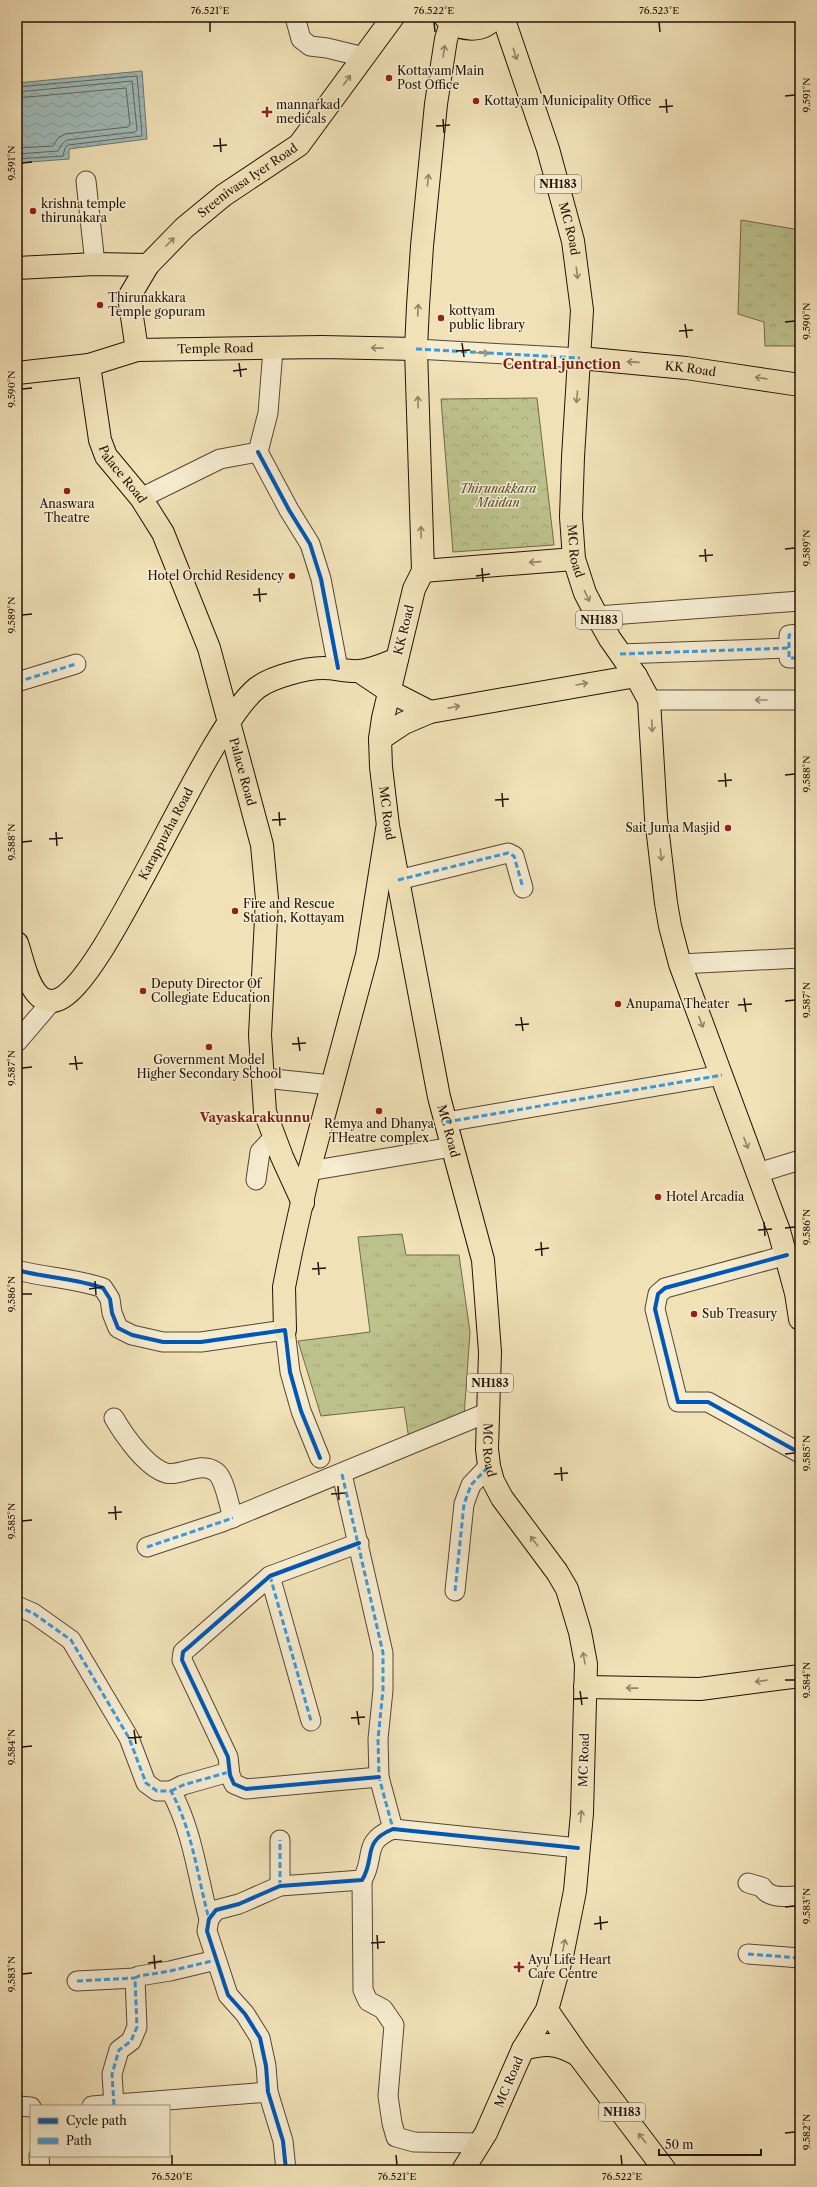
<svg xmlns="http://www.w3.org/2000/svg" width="817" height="2187" font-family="'Libre Caslon Text',serif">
<defs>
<pattern id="grass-tufts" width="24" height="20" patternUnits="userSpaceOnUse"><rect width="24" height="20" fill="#bdc28c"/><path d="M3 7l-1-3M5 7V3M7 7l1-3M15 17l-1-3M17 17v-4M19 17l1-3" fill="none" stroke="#a2a677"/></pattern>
<pattern id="park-crowns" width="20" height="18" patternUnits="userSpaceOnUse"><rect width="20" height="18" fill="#bdc28c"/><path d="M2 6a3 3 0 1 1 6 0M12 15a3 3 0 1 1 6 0" fill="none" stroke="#a2a677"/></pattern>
<pattern id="water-waves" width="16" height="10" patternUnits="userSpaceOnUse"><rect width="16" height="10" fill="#a0bbba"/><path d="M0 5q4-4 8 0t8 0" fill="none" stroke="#8aa09e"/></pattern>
</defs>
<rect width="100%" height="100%" fill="#f1e1b7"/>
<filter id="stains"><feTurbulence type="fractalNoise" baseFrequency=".005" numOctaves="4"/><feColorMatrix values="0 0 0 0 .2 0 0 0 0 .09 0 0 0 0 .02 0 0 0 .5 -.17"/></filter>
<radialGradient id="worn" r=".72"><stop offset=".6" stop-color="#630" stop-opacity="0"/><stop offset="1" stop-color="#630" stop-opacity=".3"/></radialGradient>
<g fill="url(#grass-tufts)" stroke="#706a49">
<path d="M741,220L800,230V295L795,346H765L764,322L738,314Z"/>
<path d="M402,1234L406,1255H459L470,1332L464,1417L409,1439L404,1407L321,1416L298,1341L370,1332L358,1237Z"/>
</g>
<path fill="url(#park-crowns)" stroke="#706a49" d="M537,398L554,545L453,552L441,399Z"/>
<path fill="url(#water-waves)" stroke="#6e7772" d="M142,71L147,139L69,149V159L17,163V83Z"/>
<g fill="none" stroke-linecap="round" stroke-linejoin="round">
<g stroke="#626660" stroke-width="1">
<path d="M17,87L137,76L142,134L141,136L68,145L65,148L63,156L17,159"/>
<path d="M17,92L132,81L137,130L135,132L67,140L62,144L58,151L17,154"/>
<path d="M17,98L126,88L130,125L128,127L65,134L58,138L53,146L17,148"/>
</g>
<defs>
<g id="minor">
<path d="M295,17L301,39L310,46L327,48L364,57"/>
<path d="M86,181L95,264"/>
<path d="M416,349L580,358"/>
<path d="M258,452L289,510L310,544L321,579L338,668"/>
<path d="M141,498L220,459L258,452L268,413L273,349"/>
<path d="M597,616L800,601"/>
<path d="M800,634L789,635V658H800"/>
<path d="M620,654L789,648"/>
<path d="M17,682L76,664"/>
<path d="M649,700H800"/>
<path d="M398,880L508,853L514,856L523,888"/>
<path d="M680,964L800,958"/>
<path d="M17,1042L52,1001"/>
<path d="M264,1078L331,1085"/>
<path d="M446,1122L722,1075"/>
<path d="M309,1171L452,1147"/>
<path d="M758,1173L800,1160"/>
<path d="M256,1180L260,1152L274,1137"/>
<path d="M787,1255L665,1288L658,1294L655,1309L678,1402H708L800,1453"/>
<path d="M17,1270C46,1278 75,1278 103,1288L110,1299L112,1313L118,1328L132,1335L163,1342H201L285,1330L290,1372L301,1411L320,1458"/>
<path d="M114,1418C124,1435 146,1467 166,1473C181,1477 201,1460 216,1472C225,1479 229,1506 233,1518"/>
<path d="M342,1474L383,1653V1690L378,1739L379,1777L393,1829"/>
<path d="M359,1543L270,1576L190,1646L183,1652L182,1660L228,1757L230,1775L234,1784L246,1789L379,1777"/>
<path d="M147,1547L222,1522L489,1412"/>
<path d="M270,1576L311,1721"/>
<path d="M455,1591L464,1504L471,1485L489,1466"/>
<path d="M17,1606L33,1613L71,1640L129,1738L146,1783L157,1791H171C193,1832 197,1875 209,1919"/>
<path d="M171,1791L183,1785L229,1772"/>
<path d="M362,1880L363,1990L368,2001L383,2009L394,2025L388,2096L392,2123L396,2137L414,2142L481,2143"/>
<path d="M748,1883L762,1887C770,1900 786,1896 800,1896"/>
<path d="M280,1886V1840"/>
<path d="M748,1954L800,1958"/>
<path d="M77,1981L135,1978"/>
<path d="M114,2105L112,2074L119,2050L131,2041L137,2027L135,1978L139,1976L170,1971L216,1960"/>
<path d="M17,2106L31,2107"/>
<path d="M92,2106L268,2092"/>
<path d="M39,2156L40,2170"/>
<path d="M286,2170L283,2141L268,2092L266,2066L260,2038L245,2014L228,1995L207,1931L209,1919L216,1910L239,1904L280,1886L362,1880C376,1858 361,1842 393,1829L578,1848"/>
</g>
<g id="major">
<path d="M17,268L95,264L148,265"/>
<path id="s1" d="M137,350L129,297L148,265L184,228L224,195L299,145L393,17"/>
<path id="s2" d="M580,358L686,368L800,385"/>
<path id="s3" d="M89,365L100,440L106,456L141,498L163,533L209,648L262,845L267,899L260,1035L265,1112L282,1157L303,1203"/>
<path id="s4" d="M17,373L89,365L137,350L322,347L416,349"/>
<path d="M359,671L389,691L430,712"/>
<path d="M380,739L404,723L430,712L636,676"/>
<path id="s5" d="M17,943C23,959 29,1003 53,1001C101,997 203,731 257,688C271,677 306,668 323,668C335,668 348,672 359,671C372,670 385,664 397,659"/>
<path d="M285,1330L284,1287L291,1252L309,1171L367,955L387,829"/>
<path d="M585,1687L700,1689L800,1676"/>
</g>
<g id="highway">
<path d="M445,17C459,31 482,34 495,17"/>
<path id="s6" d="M503,17L548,149L573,241L582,310L573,457L571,517L574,559L585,593L597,616L610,639L636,676L649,700L656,818L666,903L670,926L680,964L779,1231L796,1293L800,1319"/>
<path id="s7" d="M451,23L446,39L436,104L422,246L418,306L416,349L423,571L414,589L383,718L380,739L381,767L388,826L395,864L439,1097L483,1260L490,1352L487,1449L489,1466L493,1481L502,1498L557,1572L567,1589L580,1632L586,1664L582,1813L575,1891L562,1956L547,2010L523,2049L486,2133L463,2170"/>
<path d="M423,571L574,559"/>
<path d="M547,2010L578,2055L665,2170"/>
<path d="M523,2049C546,2043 557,2043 578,2055"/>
</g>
</defs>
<use href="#minor" stroke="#564632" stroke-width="21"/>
<use href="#major" stroke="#231206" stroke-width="24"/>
<use href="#highway" stroke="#231206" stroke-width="24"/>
<use href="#minor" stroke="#f6ecd0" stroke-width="19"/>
<use href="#major" stroke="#f1e1b7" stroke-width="22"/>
<use href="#highway" stroke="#f1e1b7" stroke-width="22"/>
<g stroke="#3c9add" stroke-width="3" stroke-dasharray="6 3" stroke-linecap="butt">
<path d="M116,298L129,297"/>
<path d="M416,349L580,358"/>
<path d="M800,634L789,635V658H800"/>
<path d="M620,654L789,648"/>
<path d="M17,682L76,664"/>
<path d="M398,880L508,853L514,856L523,888"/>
<path d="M446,1122L722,1075"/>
<path d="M342,1474L383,1653V1690L378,1739L379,1777L393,1829"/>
<path d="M147,1547L233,1518"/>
<path d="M270,1576L311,1721"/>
<path d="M455,1591L464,1504L471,1485L489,1466"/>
<path d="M17,1606L33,1613L71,1640L129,1738L146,1783L157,1791H171C193,1832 197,1875 209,1919"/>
<path d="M171,1791L183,1785L229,1772"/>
<path d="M280,1886V1840"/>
<path d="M748,1954L800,1958"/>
<path d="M77,1981L135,1978"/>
<path d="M114,2105L112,2074L119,2050L131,2041L137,2027L135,1978L139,1976L170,1971L216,1960"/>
</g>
<defs>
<g id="cycleway">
<path d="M258,452L289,510L310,544L321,579L338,668"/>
<path d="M787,1255L665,1288L658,1294L655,1309L678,1402H708L800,1453"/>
<path d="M17,1270C46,1278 75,1278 103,1288L110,1299L112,1313L118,1328L132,1335L163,1342H201L285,1330L290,1372L301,1411L320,1458"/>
<path d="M359,1543L270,1576L190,1646L183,1652L182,1660L228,1757L230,1775L234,1784L246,1789L379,1777"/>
<path d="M286,2170L283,2141L268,2092L266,2066L260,2038L245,2014L228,1995L207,1931L209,1919L216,1910L239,1904L280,1886L362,1880C376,1858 361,1842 393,1829L578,1848"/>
</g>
</defs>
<use href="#cycleway" stroke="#f6ecd0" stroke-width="6"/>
<use href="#cycleway" stroke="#0057b8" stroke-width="4"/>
</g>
<defs><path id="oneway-shaft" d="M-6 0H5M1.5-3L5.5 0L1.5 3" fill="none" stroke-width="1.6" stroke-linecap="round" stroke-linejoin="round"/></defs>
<g stroke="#948467">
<use href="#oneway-shaft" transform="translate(444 51) rotate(-82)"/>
<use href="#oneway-shaft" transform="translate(515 54) rotate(73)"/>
<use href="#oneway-shaft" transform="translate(347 80) rotate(-54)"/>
<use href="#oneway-shaft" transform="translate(428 180) rotate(-84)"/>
<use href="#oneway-shaft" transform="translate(170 242) rotate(-45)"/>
<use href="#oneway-shaft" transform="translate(577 273) rotate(83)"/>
<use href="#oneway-shaft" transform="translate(418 310) rotate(-87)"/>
<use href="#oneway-shaft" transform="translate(377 348) rotate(-179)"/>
<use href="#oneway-shaft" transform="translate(633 362) rotate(-176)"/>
<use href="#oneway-shaft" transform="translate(761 378) rotate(-171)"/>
<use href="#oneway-shaft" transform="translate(577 397) rotate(95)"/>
<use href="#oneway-shaft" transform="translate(418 402) rotate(-92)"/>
<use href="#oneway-shaft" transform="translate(421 532) rotate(-91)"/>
<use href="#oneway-shaft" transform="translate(535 562) rotate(176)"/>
<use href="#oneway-shaft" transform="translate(587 596) rotate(64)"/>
<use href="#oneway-shaft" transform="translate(582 684) rotate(-10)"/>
<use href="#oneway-shaft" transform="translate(454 707) rotate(-11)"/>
<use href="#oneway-shaft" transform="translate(652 726) rotate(87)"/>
<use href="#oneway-shaft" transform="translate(661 855) rotate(83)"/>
<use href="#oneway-shaft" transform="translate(701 1022) rotate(69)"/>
<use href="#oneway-shaft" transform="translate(746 1143) rotate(69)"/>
<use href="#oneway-shaft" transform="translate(534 1541) rotate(-127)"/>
<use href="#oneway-shaft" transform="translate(584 1658) rotate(-100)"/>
<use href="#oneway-shaft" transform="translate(761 1681) rotate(172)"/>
<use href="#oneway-shaft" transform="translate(632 1688) rotate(-179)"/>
<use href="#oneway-shaft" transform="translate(581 1816) rotate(-85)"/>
<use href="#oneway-shaft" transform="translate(564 1945) rotate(-78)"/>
<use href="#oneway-shaft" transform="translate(642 2138) rotate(-128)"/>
</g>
<g stroke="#978a75">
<use href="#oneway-shaft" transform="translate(483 353) rotate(3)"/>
<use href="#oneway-shaft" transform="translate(761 700) rotate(180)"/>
</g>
<path fill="none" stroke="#231206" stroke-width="1.5" d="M210,22V32M434,22L435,32M659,22L660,32M785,96L795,95M666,99L667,113M659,107L673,106M443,119L444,133M436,126L450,125M220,138L221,152M213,146L227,145M22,163L32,162M785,322L795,321M685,324L687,338M679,331L693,330M462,343L464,357M456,351L470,350M239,363L241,377M233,371L247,369M22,389L32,388M705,549L706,562M785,549L795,548M699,556L713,555M482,568L483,582M476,576L490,574M259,588L260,602M253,595L267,594M22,615L32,614M725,773L726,787M785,775L795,774M718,781L732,780M502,793L503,807M495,800L509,799M279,812L280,826M272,820L286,819M56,832L57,846M49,839L63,838M22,842L32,841M744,998L746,1012M785,1001L795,1000M738,1005L752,1004M521,1017L523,1031M515,1025L529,1024M298,1037L300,1051M292,1044L306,1043M75,1056L77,1070M69,1064L83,1063M22,1068L32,1067M764,1222L765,1236M785,1228L795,1227M758,1230L772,1229M541,1242L542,1256M535,1250L549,1248M318,1262L319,1275M312,1269L326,1268M95,1281L96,1295M89,1289L103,1287M22,1294H32M785,1454L795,1453M561,1467L562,1481M554,1474L568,1473M338,1486L339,1500M331,1494L345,1493M115,1506L116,1520M108,1513L122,1512M22,1521L32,1520M785,1680H795M580,1691L582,1705M574,1699L588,1698M357,1711L359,1725M351,1718L365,1717M134,1730L136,1744M128,1738L142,1737M22,1747L32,1746M785,1907L795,1906M600,1916L601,1930M594,1924L608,1922M377,1935L378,1949M371,1943L385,1942M154,1955L155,1969M148,1963L162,1961M22,1974L32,1973M785,2133L795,2132M172,2155V2165M396,2155L397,2165M621,2155L622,2165"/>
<g fill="#8f2418" stroke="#f6ecd0" stroke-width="1.5">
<circle cx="389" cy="78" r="4"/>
<circle cx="476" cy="101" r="4"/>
<path d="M265 106h4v4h4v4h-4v4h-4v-4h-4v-4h4z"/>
<circle cx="33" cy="211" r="4"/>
<circle cx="100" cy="305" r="4"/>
<circle cx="441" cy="318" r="4"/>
<circle cx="67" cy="491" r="4"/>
<circle cx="292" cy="576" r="4"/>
<circle cx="728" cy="828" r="4"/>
<circle cx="235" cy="911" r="4"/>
<circle cx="143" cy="991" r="4"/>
<circle cx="618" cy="1004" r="4"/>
<circle cx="209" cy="1047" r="4"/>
<circle cx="379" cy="1111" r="4"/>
<circle cx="658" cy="1197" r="4"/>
<circle cx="694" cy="1314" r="4"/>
<path d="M517 1961h4v4h4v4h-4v4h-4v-4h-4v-4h4z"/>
</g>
<g text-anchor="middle" stroke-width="3" stroke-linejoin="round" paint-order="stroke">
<g fill="#f6ecd0" stroke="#625343" stroke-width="1">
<rect x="535" y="175" width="46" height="18" rx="3"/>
<rect x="576" y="611" width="46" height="18" rx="3"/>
<rect x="467" y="1374" width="46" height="18" rx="3"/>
<rect x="599" y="2103" width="46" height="18" rx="3"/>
</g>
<g font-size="11" font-weight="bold" fill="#231206">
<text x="558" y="188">NH183</text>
<text x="599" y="624">NH183</text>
<text x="490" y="1387">NH183</text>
<text x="622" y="2116">NH183</text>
</g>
<g font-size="12" fill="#231206" stroke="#f6ecd0" text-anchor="start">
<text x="397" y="75">Kottayam Main<tspan x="397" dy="14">Post Office</tspan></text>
<text x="484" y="105">Kottayam Municipality Office</text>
<text x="276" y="109">mannarkad<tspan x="276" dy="14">medicals</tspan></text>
<text x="41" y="208">krishna temple<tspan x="41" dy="14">thirunakara</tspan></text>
<text x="108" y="302">Thirunakkara<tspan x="108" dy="14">Temple gopuram</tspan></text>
<text x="449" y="315">kottyam<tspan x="449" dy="14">public library</tspan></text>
<text x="67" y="508" text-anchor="middle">Anaswara<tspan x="67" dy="14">Theatre</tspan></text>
<text x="284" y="580" text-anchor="end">Hotel Orchid Residency</text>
<text x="720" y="832" text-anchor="end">Sait Juma Masjid</text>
<text x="243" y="908">Fire and Rescue<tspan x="243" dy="14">Station, Kottayam</tspan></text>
<text x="151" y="988">Deputy Director Of<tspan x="151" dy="14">Collegiate Education</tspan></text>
<text x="626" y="1008">Anupama Theater</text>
<text x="209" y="1064" text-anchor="middle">Government Model<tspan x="209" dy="14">Higher Secondary School</tspan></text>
<text x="379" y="1128" text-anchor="middle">Remya and Dhanya<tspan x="379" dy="14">THeatre complex</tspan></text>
<text x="666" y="1201">Hotel Arcadia</text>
<text x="702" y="1318">Sub Treasury</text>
<text x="528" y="1964">Ayu Life Heart<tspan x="528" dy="14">Care Centre</tspan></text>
</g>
<g font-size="12" fill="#231206" stroke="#f6ecd0">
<text dy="4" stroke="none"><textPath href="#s1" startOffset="222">Sreenivasa Iyer Road</textPath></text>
<text dy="4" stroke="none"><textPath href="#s6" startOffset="222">MC Road</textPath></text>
<text dy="4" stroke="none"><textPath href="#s4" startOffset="201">Temple Road</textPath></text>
<text dy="4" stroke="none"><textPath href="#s2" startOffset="111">KK Road</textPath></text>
<text dy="4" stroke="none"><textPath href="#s3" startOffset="117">Palace Road</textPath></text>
<text dy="4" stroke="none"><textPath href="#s6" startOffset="546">MC Road</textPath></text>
<text transform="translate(404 630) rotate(-76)" y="4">KK Road</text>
<text dy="4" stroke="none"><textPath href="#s3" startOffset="441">Palace Road</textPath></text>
<text dy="4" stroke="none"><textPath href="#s7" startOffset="799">MC Road</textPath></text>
<text dy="4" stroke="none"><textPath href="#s5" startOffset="278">Karappuzha Road</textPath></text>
<text dy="4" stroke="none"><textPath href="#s7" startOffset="1123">MC Road</textPath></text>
<text dy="4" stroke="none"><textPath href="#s7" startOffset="1447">MC Road</textPath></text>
<text transform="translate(584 1760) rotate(-88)" y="4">MC Road</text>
<text transform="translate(509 2082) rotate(-67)" y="4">MC Road</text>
</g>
<g font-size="12" font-style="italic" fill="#595035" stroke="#f6ecd0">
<text x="498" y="493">Thirunakkara<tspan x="498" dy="14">Maidan</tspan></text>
</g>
<g font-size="13" font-weight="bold" fill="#7a1f14" stroke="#f6ecd0">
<text x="255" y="1122">Vayaskarakunnu</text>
</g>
<g font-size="14" font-weight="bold" fill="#7a1f14" stroke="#f6ecd0">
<text x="562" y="369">Central junction</text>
</g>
</g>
<rect width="817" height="2187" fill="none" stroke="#f1e1b7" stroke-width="44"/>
<rect x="30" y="2105" width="140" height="52" fill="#f6ecd0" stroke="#a2957f"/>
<rect x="38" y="2118" width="20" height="6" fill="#0057b8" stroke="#a2957f"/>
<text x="66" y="2125" font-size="12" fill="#231206">Cycle path</text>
<rect x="38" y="2138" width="20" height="6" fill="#3c9add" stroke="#a2957f"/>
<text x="66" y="2145" font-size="12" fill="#231206">Path</text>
<path d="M659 2149v6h102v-6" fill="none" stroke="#231206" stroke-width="2"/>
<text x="665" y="2149" font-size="12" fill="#231206" stroke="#f6ecd0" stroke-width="3" paint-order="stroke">50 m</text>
<rect x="22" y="22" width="773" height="2143" fill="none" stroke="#231206" stroke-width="1.5"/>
<g font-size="10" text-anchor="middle" fill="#231206">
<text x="210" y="14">76.521°E</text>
<text x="434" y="14">76.522°E</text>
<text x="659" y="14">76.523°E</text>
<text transform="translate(806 95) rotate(-90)" y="4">9.591°N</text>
<text transform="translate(11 163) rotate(-90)" y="4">9.591°N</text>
<text transform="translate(806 321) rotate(-90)" y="4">9.590°N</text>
<text transform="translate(11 389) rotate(-90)" y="4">9.590°N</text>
<text transform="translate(806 548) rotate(-90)" y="4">9.589°N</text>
<text transform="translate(11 615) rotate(-90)" y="4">9.589°N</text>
<text transform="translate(806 774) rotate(-90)" y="4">9.588°N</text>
<text transform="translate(11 842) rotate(-90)" y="4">9.588°N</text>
<text transform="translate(806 1000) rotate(-90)" y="4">9.587°N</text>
<text transform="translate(11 1068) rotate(-90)" y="4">9.587°N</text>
<text transform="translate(806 1227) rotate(-90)" y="4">9.586°N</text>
<text transform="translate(11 1294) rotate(-90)" y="4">9.586°N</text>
<text transform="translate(806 1453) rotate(-90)" y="4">9.585°N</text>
<text transform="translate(11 1521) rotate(-90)" y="4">9.585°N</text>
<text transform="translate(806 1680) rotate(-90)" y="4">9.584°N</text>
<text transform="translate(11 1747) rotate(-90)" y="4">9.584°N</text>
<text transform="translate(806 1906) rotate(-90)" y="4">9.583°N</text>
<text transform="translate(11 1974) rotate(-90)" y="4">9.583°N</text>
<text transform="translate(806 2132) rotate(-90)" y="4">9.582°N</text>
<text x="172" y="2180">76.520°E</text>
<text x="397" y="2180">76.521°E</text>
<text x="622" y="2180">76.522°E</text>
</g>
<rect width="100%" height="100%" filter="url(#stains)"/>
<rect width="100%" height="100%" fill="url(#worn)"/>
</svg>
